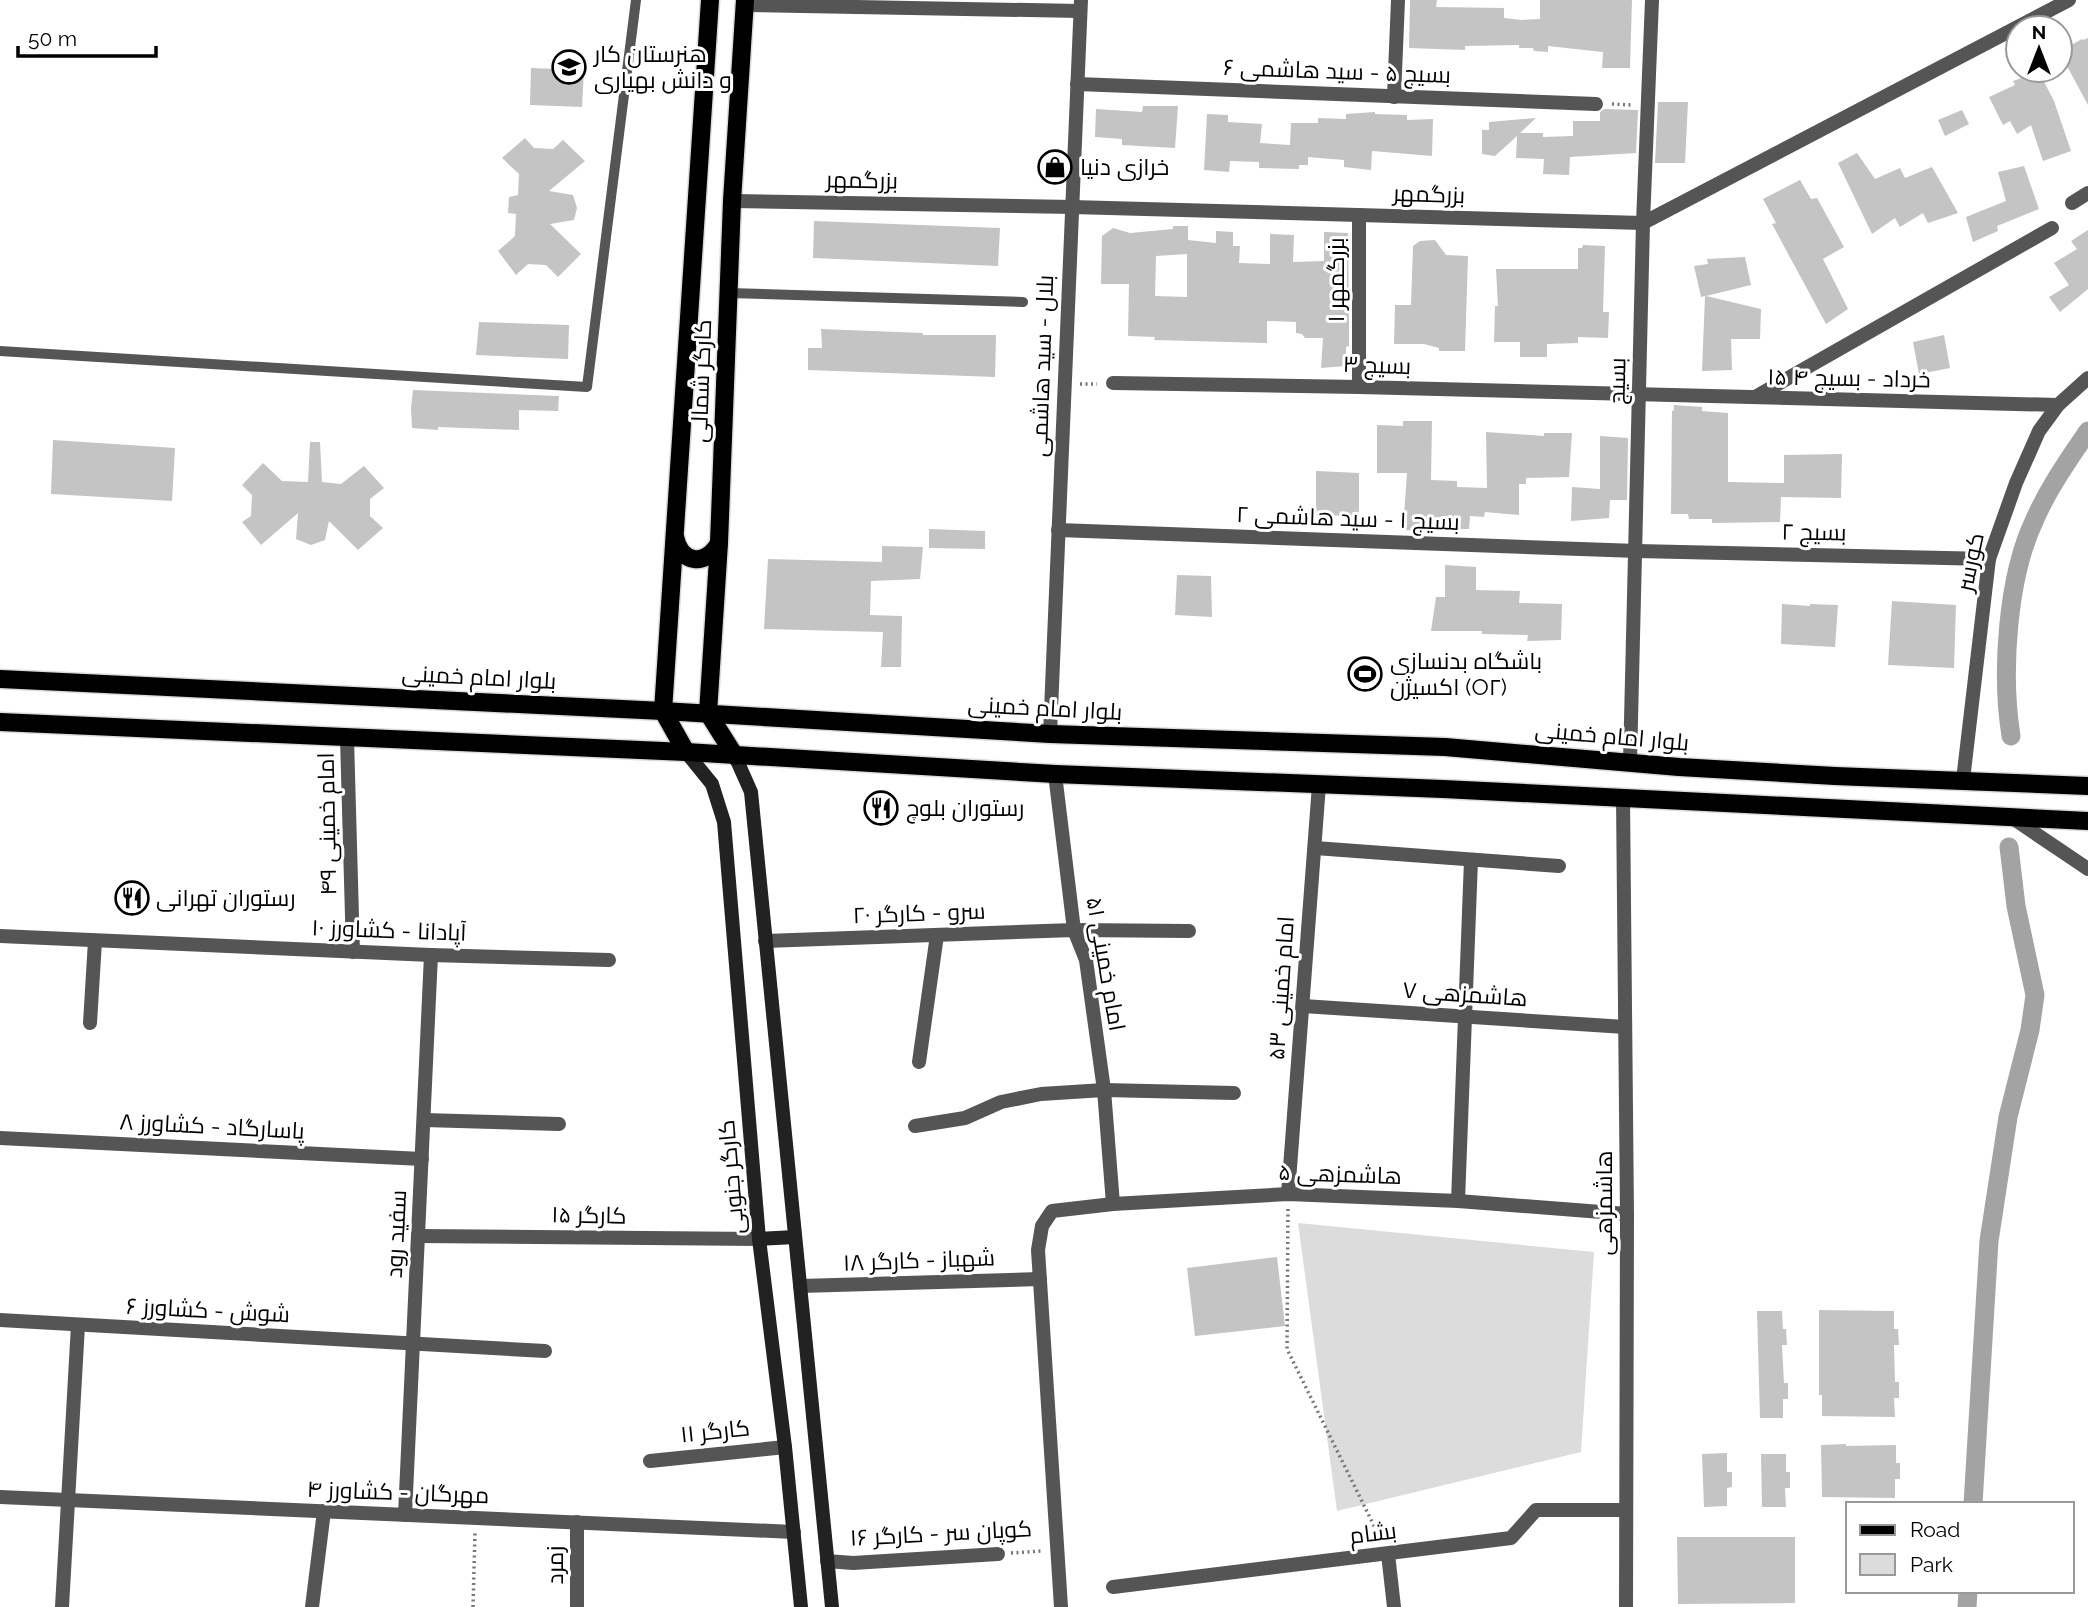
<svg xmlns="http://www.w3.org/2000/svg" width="2088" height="1607" font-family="Raleway,Cairo,sans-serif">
<rect width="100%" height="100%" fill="#fff"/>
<path fill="#dcdcdc" d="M1298,1223L1594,1252L1581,1452L1337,1511Z"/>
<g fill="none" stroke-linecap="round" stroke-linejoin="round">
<g stroke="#a3a3a3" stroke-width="19">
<path d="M2011,736C2001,673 2007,577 2035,519C2049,487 2069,459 2088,431"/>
<path d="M1973,1504L1989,1241L2008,1117L2030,1030L2035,995L2016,906L2009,847"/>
<path d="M1967,1607L1968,1591"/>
</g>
</g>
<g fill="#c4c4c4" fill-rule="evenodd">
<path d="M1410,0H1437L1436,7L1504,8V18L1521,20L1540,19V0H1632L1630,68H1602L1603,52L1548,46V52L1534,51L1533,48H1519V45L1465,46V50L1409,48Z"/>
<path d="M2088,38V105L2060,53V51L2082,39L2083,40Z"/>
<path d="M531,68L584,70L582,107L530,105Z"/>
<path d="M2039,72L2054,101L2071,151L2043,161L2031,125L2017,134L2010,121L2003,125L1989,97L2015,85L2013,81Z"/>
<path d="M1658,102H1688L1685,163H1655Z"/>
<path d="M1143,106H1178L1175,148L1122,145V139L1095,137L1096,109L1142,112Z"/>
<path d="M1604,109L1638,110L1636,153L1570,157L1569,175L1543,174L1544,159L1516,158L1517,136L1495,156L1482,154V130H1489V122L1536,118L1520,133H1543V137L1573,136V121H1600V112Z"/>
<path d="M1962,110L1969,124L1945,136L1938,120Z"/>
<path d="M1375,112V114L1407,115V120L1433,119L1432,156L1372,151L1371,170L1344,167V160L1308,157V165H1299V169L1259,168V162L1230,161L1229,172L1204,170L1207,114L1228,115V122L1262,124L1260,143L1290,145L1291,123H1318V118L1346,119V114Z"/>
<path d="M525,138L534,148L553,149L563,140L585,161L549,191L573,195L577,208L574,220L550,224L581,254L558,277L546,265L528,264L516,275L498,251L515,236L516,214L508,213L509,197L518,195L519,174L502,158Z"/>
<path d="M1857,153L1875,179L1900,168L1905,178L1932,167L1958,213L1928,223L1923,213L1900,227L1895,218L1872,234L1838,163Z"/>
<path d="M2024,166L2039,209L1997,226L1998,231L1973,242L1966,217L2006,201L1998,172Z"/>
<path d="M1800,180L1811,199L1817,198L1844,247L1823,259L1848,309L1826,324L1772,224L1776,223L1763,199Z"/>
<path d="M814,221L1000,228L998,266L813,258Z"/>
<path d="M1173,226H1188V240L1216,243V231L1233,232V246H1240L1239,263L1270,264V234L1294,235L1293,262L1324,261V232L1348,233L1349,328V346L1346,347V366L1321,368L1323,338H1305L1302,334L1296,333V322L1267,321V343L1154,340L1155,337L1128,336L1129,284H1101L1102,236L1113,228L1130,233L1173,229ZM1187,254V297L1155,296L1156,256Z"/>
<path d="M2088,230V289L2060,312L2049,297L2069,285L2054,263L2077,249L2071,241Z"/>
<path d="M1435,240L1446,255L1468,256L1465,351H1439V348L1424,344H1394L1395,305H1411L1413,246L1420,241Z"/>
<path d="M1583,245L1605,246L1603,312H1609L1608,338L1578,337V343L1547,344V357H1520V342H1494L1495,306H1498L1496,269H1578V248H1582Z"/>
<path d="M1745,257L1751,285L1706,296L1761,309L1760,339H1731L1732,370L1702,371L1705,296L1701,297L1694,266L1708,264L1707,259Z"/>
<path d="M479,322L569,325L568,359L476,355Z"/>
<path d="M821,329L923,333V335H996L995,377L808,370V348H822Z"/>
<path d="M1944,335L1950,368L1919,374L1913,342Z"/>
<path d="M413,390L559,396L558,411L519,410V430L438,427V430L412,428L411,408Z"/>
<path d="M1674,405L1702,407V411L1728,413V482L1784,483V455L1842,454L1841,498L1781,497L1780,522L1712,523V519H1689L1688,514H1671L1672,411L1674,410Z"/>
<path d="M1403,421H1432L1431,480L1457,481V487L1487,488L1486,432L1544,436V433H1572L1569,477L1526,478V484H1519V515L1485,512L1484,517L1470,516L1469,529H1449V524L1419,525V531L1403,530L1407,473H1377V425L1403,426Z"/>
<path d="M1600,436L1628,438L1627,500H1610L1609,518L1571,521L1572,487L1600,489Z"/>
<path d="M53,440L175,448L172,501L51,494Z"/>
<path d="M310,442H320L322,482L341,484L364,466L384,488L370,499V516L383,528L358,550L329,521L325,540L311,545L296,539L298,513L261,545L242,522L251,516L252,495L242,485L263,463L282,481L308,482Z"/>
<path d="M1316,471L1359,473V516L1316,515Z"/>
<path d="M929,529L985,531V549L929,548Z"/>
<path d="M882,546L923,547L920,579L871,581L870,615L902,616L901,667H881L883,632L764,629L768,559L882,562Z"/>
<path d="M1445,565L1476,567V590L1520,591L1519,603L1562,604L1561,640L1527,641L1528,635L1482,634V631H1431L1436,597H1445Z"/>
<path d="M1177,575L1211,576L1212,617L1175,615Z"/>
<path d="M1892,601L1956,605L1954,668L1888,665Z"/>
<path d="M1782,604L1810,606V604L1838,605L1835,647L1781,644Z"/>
<path d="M1277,1257L1285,1326L1195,1336L1187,1268Z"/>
<path d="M1819,1310L1894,1311V1329H1898L1899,1345H1894L1895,1382H1899V1398H1894L1895,1417L1822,1416V1395H1819Z"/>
<path d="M1757,1311H1782L1783,1329H1786L1787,1345H1782L1784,1383H1788V1399H1783V1418H1760Z"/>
<path d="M1846,1444V1446L1896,1445V1463H1900V1479H1895V1498L1822,1497L1821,1445Z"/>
<path d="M1727,1453V1472H1732V1487L1727,1488V1506L1704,1507L1702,1454Z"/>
<path d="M1761,1454H1786V1472H1790V1488H1785L1786,1507H1762Z"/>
<path d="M1677,1537H1795V1603L1678,1604Z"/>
</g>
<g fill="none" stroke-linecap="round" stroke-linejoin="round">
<defs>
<g id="primary">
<path d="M675,537C681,564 706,567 719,543"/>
<path d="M0,679L663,711L1050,734L1445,747L1679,767L1835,776L2088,786"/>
<path d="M0,722L686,752L1055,774L1443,789L2088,821"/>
<path d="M686,752L663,711L710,0"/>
<path d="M735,756L708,713L719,543L732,201L745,0"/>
</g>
</defs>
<use href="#primary" stroke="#dbdbdb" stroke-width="21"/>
<g stroke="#777" stroke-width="3.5" stroke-dasharray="2 3.5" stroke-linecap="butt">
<path d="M1612,104L1632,105"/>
<path d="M1080,384H1097"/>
<path d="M1288,1209L1287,1349L1381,1540"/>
<path d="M1011,1553L1042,1551"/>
<path d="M473,1607L475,1532"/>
</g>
<g stroke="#555" stroke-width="10">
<path d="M729,293L1023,302"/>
<path d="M0,351L587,387L636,0"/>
</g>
<g stroke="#555" stroke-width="14">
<path d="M745,5L1080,11"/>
<path d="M1077,84L1596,104"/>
<path d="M1394,97L1398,0"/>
<path d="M732,201L1072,207L1643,223L2069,0"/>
<path d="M2072,203L2088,193"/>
<path d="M1113,383L1359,387L2058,405"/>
<path d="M1359,387V215"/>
<path d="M1755,397L2052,228"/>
<path d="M1058,530L1637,551L1989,559"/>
<path d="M1050,734L1081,0"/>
<path d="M347,738L353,952"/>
<path d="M1630,762L1643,223L1652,0"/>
<path d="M1055,774L1074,930L1086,960L1104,1090L1113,1204"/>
<path d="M1963,780L1989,559L2016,483L2039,431L2058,405L2088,378"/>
<path d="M2011,817L2088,869"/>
<path d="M1315,848L1559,866"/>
<path d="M0,936L431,955L609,960"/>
<path d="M765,941L1074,930L1189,931"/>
<path d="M1303,1006L1625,1027"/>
<path d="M90,1023L95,941"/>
<path d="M919,1062L937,935"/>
<path d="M424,1120L559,1124"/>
<path d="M915,1126L965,1118L1001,1102L1041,1094L1104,1090L1234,1093"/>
<path d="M0,1138L422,1159"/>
<path d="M1288,1194L1319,785"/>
<path d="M1458,1201L1471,860"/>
<path d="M418,1236L759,1239"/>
<path d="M800,1286L1040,1279"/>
<path d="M0,1320L545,1351"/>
<path d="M650,1461L785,1447"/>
<path d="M0,1497L794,1532"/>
<path d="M405,1515L431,955"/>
<path d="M1388,1554L1394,1607"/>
<path d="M827,1561L853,1563L998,1554"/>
<path d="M1113,1587L1511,1538L1536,1510H1626"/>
<path d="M62,1607L78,1325"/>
<path d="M312,1607L324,1511"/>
<path d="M577,1607V1522"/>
<path d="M1061,1607L1038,1250L1042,1226L1052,1211L1113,1204L1288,1194L1458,1201L1627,1214"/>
</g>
<path stroke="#555" stroke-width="14" d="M1623,798L1627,1214L1626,1607"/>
<g stroke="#222" stroke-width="14">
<path d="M686,752L712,784L724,822L759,1239L785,1447L801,1607"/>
<path d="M735,756L751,792L832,1607"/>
<path d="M759,1239L795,1237"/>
</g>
<use href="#primary" stroke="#000" stroke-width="18"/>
</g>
<defs>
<symbol id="school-ring" viewBox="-11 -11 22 22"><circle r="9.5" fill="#fff" stroke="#000" stroke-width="1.5"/><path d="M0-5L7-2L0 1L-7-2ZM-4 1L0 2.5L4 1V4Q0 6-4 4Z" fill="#000"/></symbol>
<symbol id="shop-ring" viewBox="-11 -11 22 22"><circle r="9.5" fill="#fff" stroke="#000" stroke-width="1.5"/><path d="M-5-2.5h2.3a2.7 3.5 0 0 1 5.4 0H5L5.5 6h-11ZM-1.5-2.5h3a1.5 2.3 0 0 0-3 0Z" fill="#000"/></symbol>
<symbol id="stadium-ring" viewBox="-11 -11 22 22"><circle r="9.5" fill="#fff" stroke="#000" stroke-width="1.5"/><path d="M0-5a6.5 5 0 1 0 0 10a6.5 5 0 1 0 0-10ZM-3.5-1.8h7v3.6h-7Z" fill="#000"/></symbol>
<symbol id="restaurant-ring" viewBox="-11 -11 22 22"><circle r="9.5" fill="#fff" stroke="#000" stroke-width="1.5"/><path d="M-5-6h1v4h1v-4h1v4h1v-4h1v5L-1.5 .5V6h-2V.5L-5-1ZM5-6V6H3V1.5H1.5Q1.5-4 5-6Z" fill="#000"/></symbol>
</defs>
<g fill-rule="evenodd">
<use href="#school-ring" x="550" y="48" width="38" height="38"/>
<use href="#shop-ring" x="1036" y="148" width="38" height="38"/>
<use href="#stadium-ring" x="1346" y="655" width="38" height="38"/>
<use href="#restaurant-ring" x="862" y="789" width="38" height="38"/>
<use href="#restaurant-ring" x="113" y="879" width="38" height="38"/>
</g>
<g text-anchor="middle" stroke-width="6" stroke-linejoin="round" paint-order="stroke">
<g font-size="23" fill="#000" stroke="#fff" text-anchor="start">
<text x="594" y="62">هنرستان کار<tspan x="594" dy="26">و دانش بهیاری</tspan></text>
<text x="1080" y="175">خرازی دنیا</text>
<text x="1390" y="669">باشگاه بدنسازی<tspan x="1390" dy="26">اکسیژن (O۲)</tspan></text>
<text x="906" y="816">رستوران بلوچ</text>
<text x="156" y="906">رستوران تهرانی</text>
</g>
<g font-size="23" fill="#000" stroke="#fff">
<text transform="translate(1337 71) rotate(2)" y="8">بسیج ۵ - سید هاشمی ۶</text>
<text transform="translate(862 180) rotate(1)" y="8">بزرگمهر</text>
<text transform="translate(1429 194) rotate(2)" y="8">بزرگمهر</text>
<text transform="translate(1336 280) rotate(-90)" y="8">بزرگمهر ۱</text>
<text transform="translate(1377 365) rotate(2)" y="8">بسیج ۳</text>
<text transform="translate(1042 366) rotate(-88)" y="8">بلال - سید هاشمی</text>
<text transform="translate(1849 378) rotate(1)" y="8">۱۵ خرداد - بسیج ۴</text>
<text transform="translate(701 381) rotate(-88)" y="8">کارگر شمالی</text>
<text transform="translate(1617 381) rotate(-89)" y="8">بسیج</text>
<text transform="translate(1348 518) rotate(2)" y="8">بسیج ۱ - سید هاشمی ۲</text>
<text transform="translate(1814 532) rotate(1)" y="8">بسیج ۲</text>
<text transform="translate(1970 562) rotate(-78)" y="8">کورسر</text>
<text transform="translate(479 677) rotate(3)" y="8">بلوار امام خمینی</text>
<text transform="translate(1045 708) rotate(3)" y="8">بلوار امام خمینی</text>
<text transform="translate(1612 736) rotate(5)" y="8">بلوار امام خمینی</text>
<text transform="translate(327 824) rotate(-91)" y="8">امام خمینی ۴۹</text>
<text transform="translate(919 913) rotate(-2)" y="8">سرو - کارگر ۲۰</text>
<text transform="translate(389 930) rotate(2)" y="8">آپادانا - کشاورز ۱۰</text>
<text transform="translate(1106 964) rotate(80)" y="8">امام خمینی ۵۱</text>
<text transform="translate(1281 988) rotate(-86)" y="8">امام خمینی ۵۳</text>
<text transform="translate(1465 994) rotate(4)" y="8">هاشمزهی ۷</text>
<text transform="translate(212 1126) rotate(3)" y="8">پاسارگاد - کشاورز ۸</text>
<text transform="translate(1340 1174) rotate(2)" y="8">هاشمزهی ۵</text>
<text transform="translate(731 1177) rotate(-95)" y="8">کارگر جنوبی</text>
<text transform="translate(1604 1203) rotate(-90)" y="8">هاشمزهی</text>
<text transform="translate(589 1215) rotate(1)" y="8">کارگر ۱۵</text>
<text transform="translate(396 1234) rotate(-87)" y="8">سفید رود</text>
<text transform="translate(919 1260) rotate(-2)" y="8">شهباز - کارگر ۱۸</text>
<text transform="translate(208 1310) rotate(3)" y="8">شوش - کشاورز ۶</text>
<text transform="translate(715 1431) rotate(-6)" y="8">کارگر ۱۱</text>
<text transform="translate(398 1492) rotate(2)" y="8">مهرگان - کشاورز ۴</text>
<text transform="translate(941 1533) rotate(-3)" y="8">کوپان سر - کارگر ۱۶</text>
<text transform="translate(1373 1533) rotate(-7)" y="8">بشام</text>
<text transform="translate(555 1565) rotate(-90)" y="8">زمرد</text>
</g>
</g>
<rect x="1846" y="1502" width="228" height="91" fill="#ffffff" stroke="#999999" stroke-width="2"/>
<rect x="1860" y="1525" width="35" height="10" fill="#000000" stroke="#999999" stroke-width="2"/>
<text x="1910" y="1537" font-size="21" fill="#000000">Road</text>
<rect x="1860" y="1554" width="35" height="21" fill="#dcdcdc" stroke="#999999" stroke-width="2"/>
<text x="1910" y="1572" font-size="21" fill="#000000">Park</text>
<g transform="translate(2039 49)"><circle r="33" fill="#ffffff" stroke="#999999" stroke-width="2"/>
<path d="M0-5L12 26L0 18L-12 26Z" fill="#000000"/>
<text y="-10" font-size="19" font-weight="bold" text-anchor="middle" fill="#000000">N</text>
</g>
<path d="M18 46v10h138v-10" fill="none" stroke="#000000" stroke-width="3.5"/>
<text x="28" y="46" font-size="21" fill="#000000" stroke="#ffffff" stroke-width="5" paint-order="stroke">50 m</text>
</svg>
